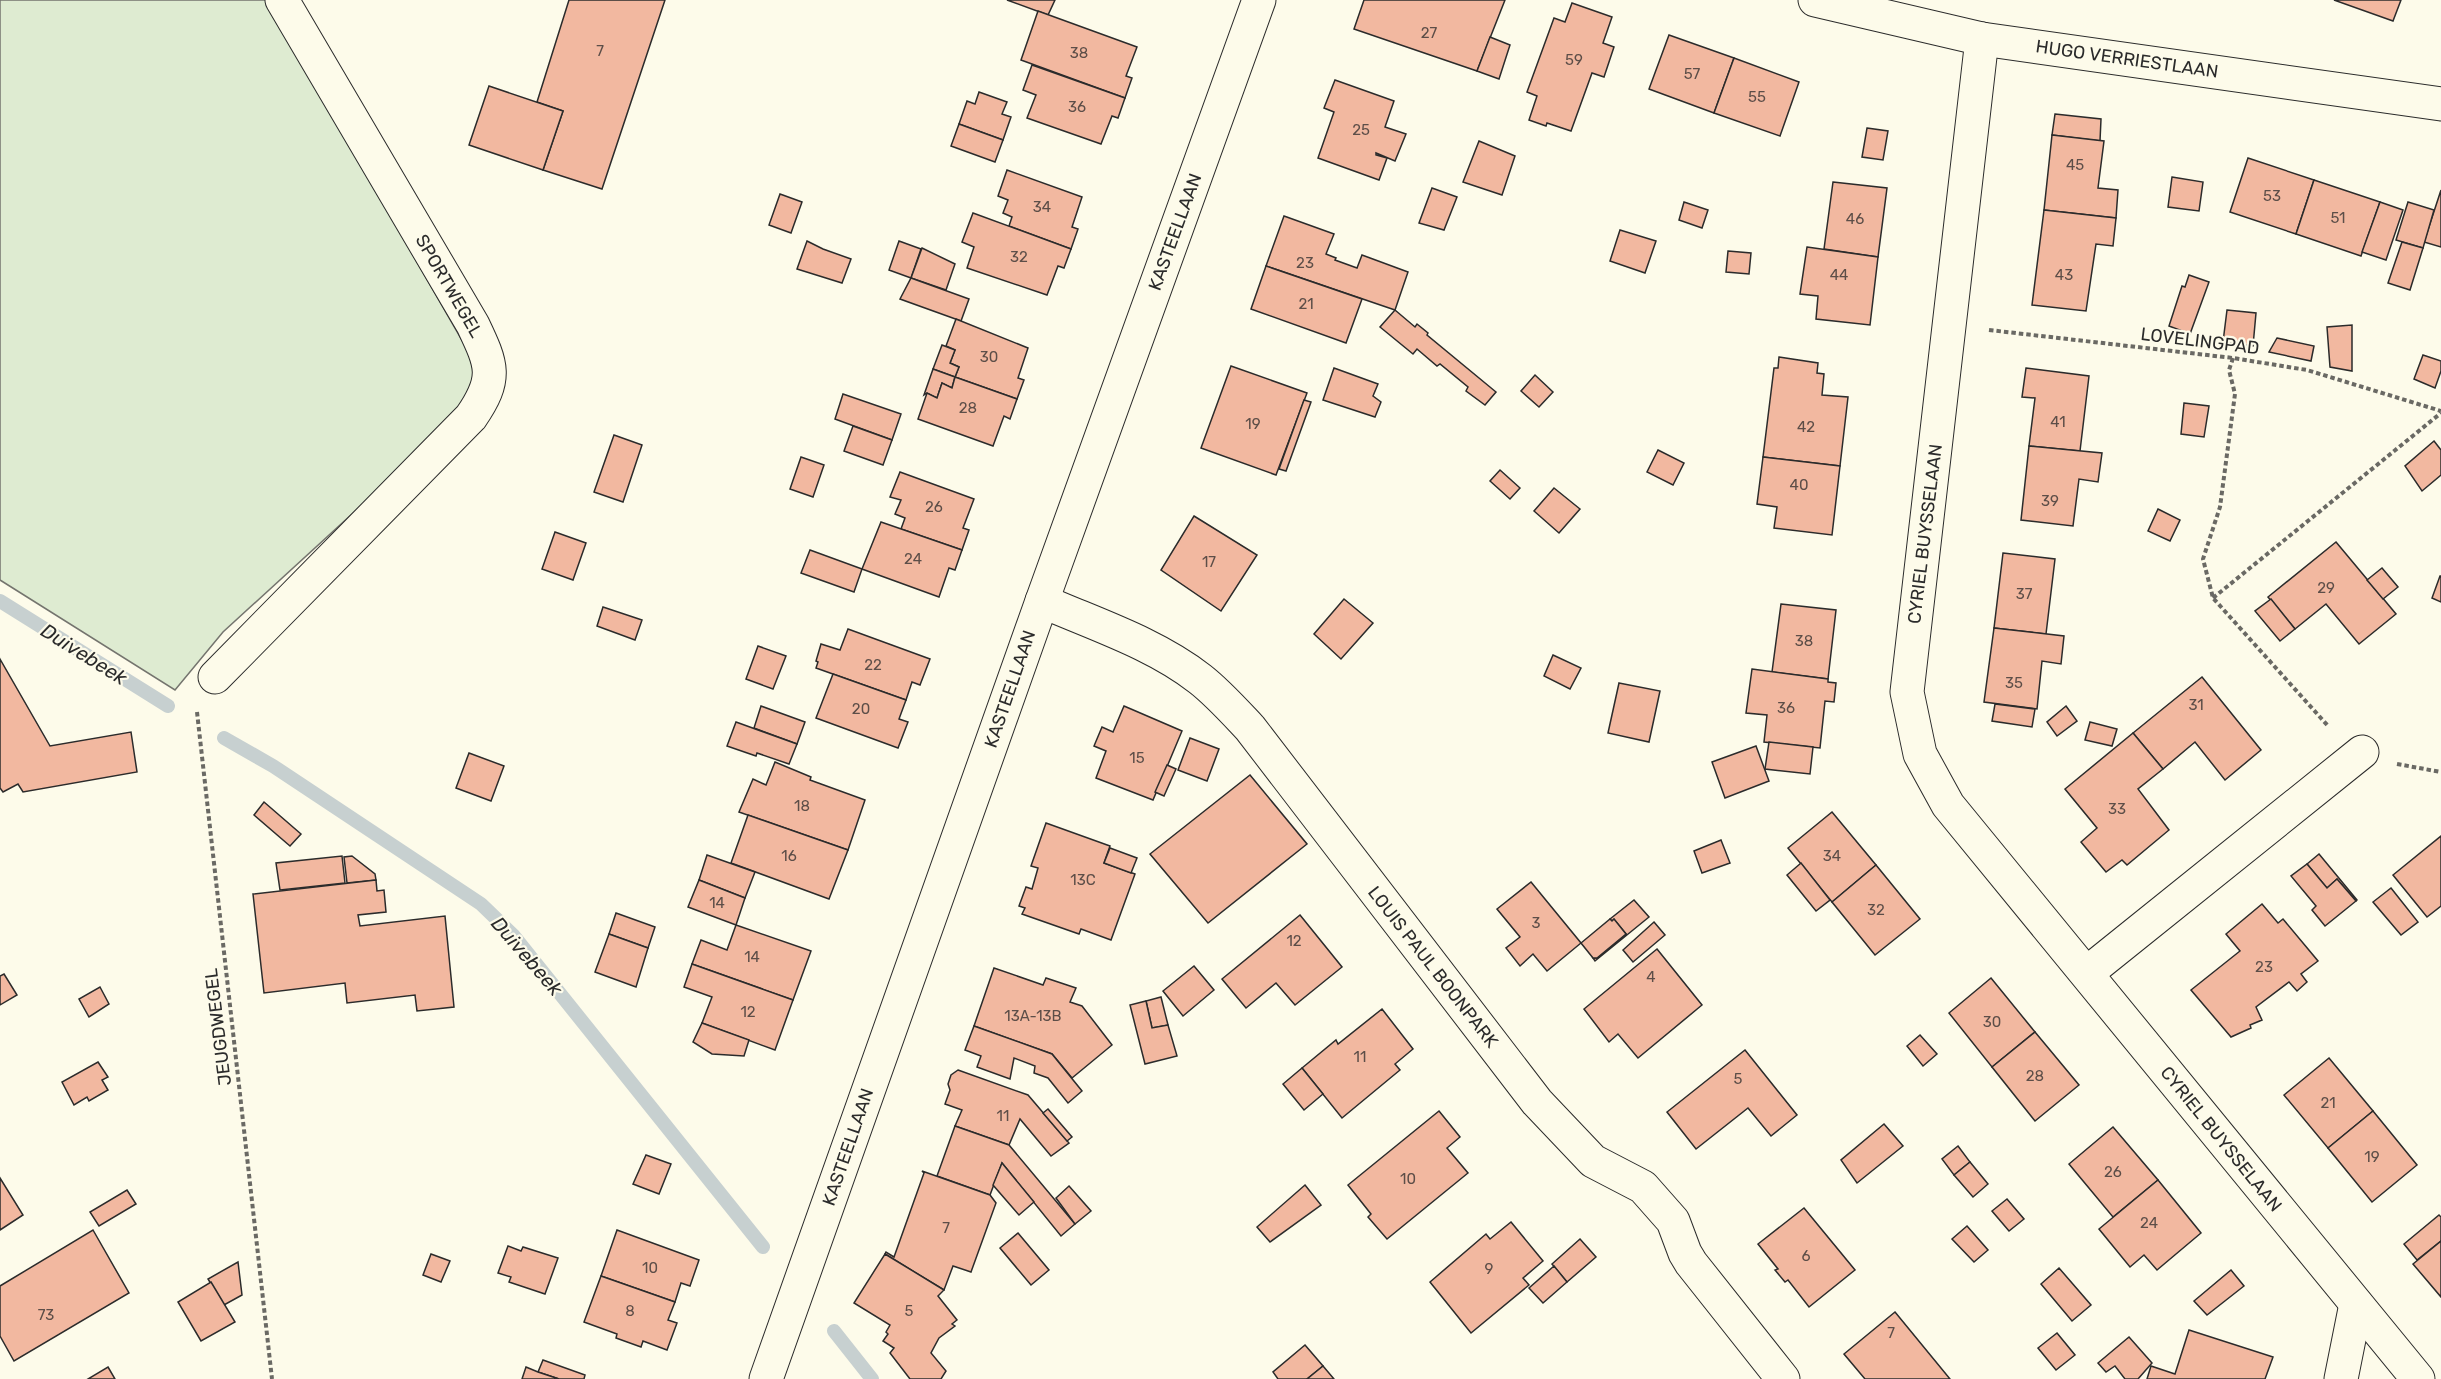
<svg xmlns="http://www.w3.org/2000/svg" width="2441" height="1379" font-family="Rubik,sans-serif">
<rect width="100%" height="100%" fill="#fdfbea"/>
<path fill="#deebd1" stroke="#74746e" stroke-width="1.5" d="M0,0H267L468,351L475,376L466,402L445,429L223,632L175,690L0,580Z"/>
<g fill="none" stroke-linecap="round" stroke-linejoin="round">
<g stroke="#c7d0d0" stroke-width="14">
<path d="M0,601L168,706"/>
<path d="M224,738L273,766L481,904L513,935L763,1247"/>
<path d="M834,1331L872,1379"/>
</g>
</g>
<g fill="#f2b8a0" stroke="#2b2b2b" stroke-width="1.5">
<path d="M569,0H665L602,189L543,170L563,111L537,102Z"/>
<path d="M1007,0H1055L1048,15Z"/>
<path d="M1364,0H1505L1477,71L1354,29Z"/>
<path d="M2334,0H2401L2393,21Z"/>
<path d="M1572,3L1612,17L1603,43L1614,47L1604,77L1592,73L1571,131L1547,123L1546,126L1529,120L1537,96L1527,92L1554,18L1565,22Z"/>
<path d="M1038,11L1137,47L1126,76L1132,78L1125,98L1021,60Z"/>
<path d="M1669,35L1734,58L1714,113L1649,89Z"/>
<path d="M1490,37L1510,45L1499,79L1477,71Z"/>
<path d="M1734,58L1799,82L1780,136L1714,113Z"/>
<path d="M1032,65L1125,98L1118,118L1112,116L1101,144L1027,118L1036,95L1023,90Z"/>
<path d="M1335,80L1394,101L1385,127L1406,134L1395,161L1376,153V155L1387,158L1379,180L1318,158L1334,112L1324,108Z"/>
<path d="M489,86L563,111L543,170L469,145Z"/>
<path d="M979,92L1007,102L1002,114L1011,117L1003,140L959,124L967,101L975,104Z"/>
<path d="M2055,114L2101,119L2100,141L2052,135Z"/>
<path d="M959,124L1003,140L995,162L951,146Z"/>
<path d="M1867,128L1888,131L1883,160L1862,157Z"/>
<path d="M2052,135L2104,141L2098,188L2118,190L2116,218L2044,210Z"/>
<path d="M1479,141L1515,156L1502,195L1463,182Z"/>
<path d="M2248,158L2314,180L2296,234L2230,212Z"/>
<path d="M1007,170L1082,197L1072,227L1078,229L1071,249L1009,226L1012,217L1003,213L1008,200L998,196Z"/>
<path d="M2172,177L2203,182L2199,211L2168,207Z"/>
<path d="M2314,180L2380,202L2361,256L2296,234Z"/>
<path d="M1833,182L1887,188L1878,257L1824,249Z"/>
<path d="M1432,188L1457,197L1444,230L1419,223Z"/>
<path d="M2441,190V247L2424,242Z"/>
<path d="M780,194L802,202L791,233L769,225Z"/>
<path d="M1684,202L1708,210L1702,228L1679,220Z"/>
<path d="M2380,202L2403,210L2386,260L2362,252Z"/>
<path d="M2408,202L2434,210L2423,248L2396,240Z"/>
<path d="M2044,210L2116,218L2113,246L2096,244L2086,311L2032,305Z"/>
<path d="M973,213L1071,249L1064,268L1058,266L1047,295L967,268L974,247L962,242Z"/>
<path d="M1284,216L1334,234L1326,254L1336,258L1335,260L1357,268L1362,255L1408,272L1395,310L1266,266Z"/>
<path d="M1620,230L1656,241L1645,273L1610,261Z"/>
<path d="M807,241L823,249L851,259L842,283L797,269Z"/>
<path d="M899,241L921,249L911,278L889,270Z"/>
<path d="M2402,242L2423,248L2410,290L2388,283Z"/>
<path d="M1807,247L1878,257L1870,325L1816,319L1818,296L1800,294Z"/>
<path d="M922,248L955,264L946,290L911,278Z"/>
<path d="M1728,251L1751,253L1749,274L1726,272Z"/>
<path d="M1266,266L1362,299L1346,343L1251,309Z"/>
<path d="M2189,275L2209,282L2190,334L2169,326L2182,286L2185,287Z"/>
<path d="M911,278L969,299L961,321L900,299Z"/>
<path d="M1395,310L1415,327L1417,324L1428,333L1427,335L1496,392L1485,405L1466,391L1468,387L1440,364L1437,366L1417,349L1413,354L1380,327Z"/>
<path d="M2227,310L2256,313L2253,346L2223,342Z"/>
<path d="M956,319L1028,348L1018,378L1024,380L1017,399L955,377L959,367L950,363L955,350L946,346Z"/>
<path d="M2352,325V371L2330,367L2327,327Z"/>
<path d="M2277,338L2314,346L2311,361L2269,352Z"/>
<path d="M942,345L955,350L950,363L959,367L955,377L933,369Z"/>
<path d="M2423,355L2441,361V371L2435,388L2414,379Z"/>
<path d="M1779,357L1818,363L1817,373L1824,374L1822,395L1848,397L1840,466L1763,457L1774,368H1778Z"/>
<path d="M1231,366L1307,393L1276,475L1201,448Z"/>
<path d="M1334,368L1378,384L1373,396L1381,402L1375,417L1323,400Z"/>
<path d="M2026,368L2089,376L2080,451L2029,446L2035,398L2022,397Z"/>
<path d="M933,369L955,377L952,388L942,383L937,398L927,393L924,395Z"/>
<path d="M1535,375L1553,392L1539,407L1521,391Z"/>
<path d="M955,377L1017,399L1010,419L1004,416L993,446L918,419L927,393L937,398L942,383L952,388Z"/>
<path d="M843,394L901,414L892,440L835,419Z"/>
<path d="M1304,400L1311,402L1286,471L1279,469Z"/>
<path d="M2184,403L2209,406L2204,437L2181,434Z"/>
<path d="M853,426L892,440L883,465L844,451Z"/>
<path d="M614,435L642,445L623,502L594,492Z"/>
<path d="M2434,441L2441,450V475L2422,491L2405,466Z"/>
<path d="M2029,446L2102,453L2098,482L2079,479L2073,526L2021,520Z"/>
<path d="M1658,450L1684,463L1673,485L1647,472Z"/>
<path d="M801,457L824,465L813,497L790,489Z"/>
<path d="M1763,457L1840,466L1832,535L1774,528L1777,507L1757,504Z"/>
<path d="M1500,470L1520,488L1510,499L1490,481Z"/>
<path d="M900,472L974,499L963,528L969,530L962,550L901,529L905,518L895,514L901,500L890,497Z"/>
<path d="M1554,488L1580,509L1559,533L1534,511Z"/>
<path d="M2158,509L2180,520L2170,541L2148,531Z"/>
<path d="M1194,516L1257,555L1221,611L1161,570Z"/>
<path d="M881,522L962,550L955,570L949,568L939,597L862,569Z"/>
<path d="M555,532L586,543L573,580L542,569Z"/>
<path d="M2336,542L2396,614L2359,644L2326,604L2295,629L2268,597Z"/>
<path d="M810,550L862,569L854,592L801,573Z"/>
<path d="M2003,553L2055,559L2046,634L1994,628Z"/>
<path d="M2382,568L2398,587L2383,599L2367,580Z"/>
<path d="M2440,576H2441V602L2432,598Z"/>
<path d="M1344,599L1373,623L1341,659L1314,634Z"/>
<path d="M2271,599L2295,629L2280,641L2255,611Z"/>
<path d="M1781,604L1836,610L1828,679L1772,672Z"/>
<path d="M603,607L642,620L635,640L597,626Z"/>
<path d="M1994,628L2064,636L2061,664L2042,661L2037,709L1984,702Z"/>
<path d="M848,629L930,659L920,685L912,682L906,700L816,668L818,662L816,661L821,644L840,650Z"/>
<path d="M758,646L786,656L773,689L746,679Z"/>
<path d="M1553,655L1581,668L1570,689L1544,676Z"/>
<path d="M0,659L50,746L131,732L137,772L23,792L18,784L3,792L0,788Z"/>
<path d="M1752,669L1828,679V682L1836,683L1834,702L1825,701L1820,748L1764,742L1767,715L1746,713Z"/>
<path d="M833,674L906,700L899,719L908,722L898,748L816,718Z"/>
<path d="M2202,677L2261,750L2225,780L2195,742L2163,769L2133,733Z"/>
<path d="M1619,683L1660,691L1649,742L1608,733Z"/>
<path d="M1995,704L2035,709L2032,727L1992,721Z"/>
<path d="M761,706L805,722L797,744L754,728Z"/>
<path d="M1124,706L1182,731L1153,800L1096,778L1106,751L1094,746L1102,727L1113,732Z"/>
<path d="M2066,706L2077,721L2057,736L2047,722Z"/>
<path d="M736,722L797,744L789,764L757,753L756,756L727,746Z"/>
<path d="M2090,722L2117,729L2112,746L2085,740Z"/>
<path d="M2133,733L2163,769L2138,789L2169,830L2127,865L2122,860L2106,872L2081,842L2097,828L2065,789Z"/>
<path d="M1190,738L1219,749L1207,781L1178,770Z"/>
<path d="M1769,742L1813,747L1810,774L1765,769Z"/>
<path d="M1756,746L1769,781L1725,798L1712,762Z"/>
<path d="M469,753L504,766L491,801L456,788Z"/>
<path d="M775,762L811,777L810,780L865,800L848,850L739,812L753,779L766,785Z"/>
<path d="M1167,765L1176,769L1164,796L1155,792Z"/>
<path d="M1250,775L1307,844L1208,923L1150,854Z"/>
<path d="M264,802L301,834L290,846L254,815Z"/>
<path d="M1832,812L1876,865L1832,902L1788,848Z"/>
<path d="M748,815L848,850L829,899L731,863Z"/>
<path d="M1046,823L1110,846L1104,863L1135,874L1111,940L1081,929L1079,934L1022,914L1025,908L1019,906L1026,887L1032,889L1038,868L1031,866Z"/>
<path d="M2441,836V906L2427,917L2393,875Z"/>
<path d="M1721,840L1730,863L1702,873L1694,851Z"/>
<path d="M1110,848L1137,858L1131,873L1104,863Z"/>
<path d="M2319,854L2357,900L2356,901L2337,879L2327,888L2307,864Z"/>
<path d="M707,855L755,872L745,898L699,880Z"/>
<path d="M342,856L345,883L280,890L276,863Z"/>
<path d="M352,856L375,874L376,880L347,883L344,857Z"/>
<path d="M1801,863L1830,900L1816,911L1787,875Z"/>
<path d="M2307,864L2327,888L2337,879L2356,901L2325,926L2312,910L2316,906L2291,876Z"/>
<path d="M1876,865L1920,919L1875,955L1832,902Z"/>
<path d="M376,880L377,891L384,890L386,912L358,915L360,926L445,916L454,1007L417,1011L415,995L347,1003L345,983L264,993L253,894Z"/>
<path d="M699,880L745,898L736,925L688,907Z"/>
<path d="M1531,882L1581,943L1547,971L1533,954L1520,966L1506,948L1520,937L1497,909Z"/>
<path d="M2391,888L2418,922L2401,935L2373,902Z"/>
<path d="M1634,900L1649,917L1595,961L1593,958H1597L1626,934L1614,919L1612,921L1610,919Z"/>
<path d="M2262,904L2278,923L2283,919L2318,961L2301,974L2307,982L2297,991L2289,982L2256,1007L2262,1020L2250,1025L2251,1028L2231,1037L2191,990L2240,951L2226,934Z"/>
<path d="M616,913L655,927L648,948L609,934Z"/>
<path d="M1300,915L1342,967L1295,1005L1276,983L1246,1008L1222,979Z"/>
<path d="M1610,919L1612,921L1614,919L1626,934L1597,958H1593L1581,943Z"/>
<path d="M1654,922L1665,935L1633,962L1623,950Z"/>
<path d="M736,925L811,951L793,1000L692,964L701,940L727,950Z"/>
<path d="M609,934L648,948L636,987L595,972Z"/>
<path d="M1657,949L1702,1005L1638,1058L1618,1034L1609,1042L1584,1009Z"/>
<path d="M692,964L793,1000L775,1050L702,1023L712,997L684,987Z"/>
<path d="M1194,966L1214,990L1183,1016L1163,991Z"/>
<path d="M994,968L1043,985L1046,978L1076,988L1070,1002L1082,1006L1112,1045L1072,1078L1052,1054L974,1026Z"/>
<path d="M4,974L17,995L0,1005V976Z"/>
<path d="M1991,978L2035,1032L1992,1067L1949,1013Z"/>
<path d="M100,987L109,1004L89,1017L79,999Z"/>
<path d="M1161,997L1168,1025L1152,1028L1146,1001Z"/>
<path d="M1146,1001L1152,1028L1168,1025L1177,1056L1145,1064L1130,1005Z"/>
<path d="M1382,1009L1413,1049L1395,1064L1400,1070L1342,1118L1302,1068L1336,1040L1338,1044Z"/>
<path d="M702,1023L749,1040L744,1056L712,1054L693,1042Z"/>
<path d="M974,1026L1052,1054L1082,1091L1068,1103L1048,1078L1034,1073L1035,1066L1014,1058L1010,1079L977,1067L981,1056L965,1050Z"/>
<path d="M2035,1032L2079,1085L2035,1121L1992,1067Z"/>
<path d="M1920,1035L1937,1054L1923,1066L1907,1046Z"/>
<path d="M1745,1050L1797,1115L1771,1136L1748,1108L1696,1149L1667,1112Z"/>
<path d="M2329,1058L2373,1111L2328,1148L2284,1095Z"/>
<path d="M98,1062L108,1077L102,1080L108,1090L89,1101L87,1097L74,1105L62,1082Z"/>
<path d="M1302,1068L1323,1094L1304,1110L1283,1084Z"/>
<path d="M958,1070L1028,1095L1069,1143L1051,1156L1020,1119L1009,1145L955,1126L962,1110L945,1104L950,1090L948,1084L951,1075Z"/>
<path d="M1048,1109L1072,1137L1067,1141L1043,1113Z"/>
<path d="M1439,1111L1460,1137L1447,1148L1468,1173L1387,1239L1368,1217L1371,1214L1348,1185Z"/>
<path d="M2373,1111L2417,1165L2372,1202L2328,1148Z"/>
<path d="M1884,1124L1903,1146L1857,1183L1841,1160Z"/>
<path d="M955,1126L1009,1145L1075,1224L1061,1236L1002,1163L990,1195L937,1176Z"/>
<path d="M2113,1127L2158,1180L2113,1217L2069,1164Z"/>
<path d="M1958,1146L1970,1162L1954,1175L1942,1159Z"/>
<path d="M646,1155L671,1164L659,1194L633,1184Z"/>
<path d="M1970,1162L1988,1184L1973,1197L1954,1175Z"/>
<path d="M1002,1163L1034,1202L1019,1215L993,1185Z"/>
<path d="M922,1171L990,1195L996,1203L971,1272L953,1266L944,1290L885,1254L886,1252L894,1257L924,1173Z"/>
<path d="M0,1178L23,1215L0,1230Z"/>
<path d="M2158,1180L2201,1233L2157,1270L2144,1255L2130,1267L2099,1229Z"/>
<path d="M1305,1185L1321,1205L1270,1242L1257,1227Z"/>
<path d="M1069,1186L1091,1211L1075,1224L1056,1198Z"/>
<path d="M127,1190L136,1204L99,1226L90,1212Z"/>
<path d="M2007,1199L2024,1219L2009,1231L1992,1211Z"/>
<path d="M1804,1208L1855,1270L1809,1307L1788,1280L1785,1282L1775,1270L1778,1269L1758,1244Z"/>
<path d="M2439,1215L2441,1217V1241L2417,1260L2404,1244Z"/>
<path d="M1511,1222L1543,1261L1523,1278L1529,1285L1471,1333L1430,1282L1486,1234L1490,1239Z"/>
<path d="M1967,1226L1988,1250L1974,1262L1952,1239Z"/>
<path d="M93,1230L129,1293L14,1361L0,1336V1286Z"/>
<path d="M617,1230L699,1260L690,1286L681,1283L675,1302L601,1276Z"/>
<path d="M1018,1233L1049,1270L1031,1285L1000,1248Z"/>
<path d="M1580,1239L1596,1257L1567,1282L1552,1264Z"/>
<path d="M2441,1241V1297L2413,1264Z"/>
<path d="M508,1246L521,1251L523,1247L558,1258L545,1294L509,1282L511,1277L498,1273Z"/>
<path d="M431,1254L450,1261L441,1282L423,1275Z"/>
<path d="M885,1254L944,1290L938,1296L957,1320L952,1324L955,1326L939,1338L931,1353L946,1371L941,1379H910L890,1353L894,1348L883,1341L888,1334L886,1332L890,1325L854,1303Z"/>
<path d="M238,1262L242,1295L224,1305L208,1279Z"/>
<path d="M1554,1266L1567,1282L1543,1303L1529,1288Z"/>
<path d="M2059,1268L2091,1305L2072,1321L2041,1284Z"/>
<path d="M2231,1270L2244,1286L2207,1315L2194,1301Z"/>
<path d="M601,1276L675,1302L668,1320L677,1323L667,1350L643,1341L641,1347L616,1338L617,1334L584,1322Z"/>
<path d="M211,1282L235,1322L201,1341L178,1302Z"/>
<path d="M1895,1312L1950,1379H1865L1844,1354Z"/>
<path d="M2189,1330L2273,1357L2265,1379H2147L2151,1366L2175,1374Z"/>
<path d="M2057,1333L2075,1355L2056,1370L2038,1348Z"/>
<path d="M2129,1337L2152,1363L2138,1379H2125L2115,1366L2106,1372L2098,1363Z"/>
<path d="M1305,1345L1323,1366L1307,1379H1278L1273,1372Z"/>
<path d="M543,1360L585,1375L584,1379H559L538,1372Z"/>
<path d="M1323,1366L1334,1379H1307Z"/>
<path d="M108,1367L115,1379H88Z"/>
<path d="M526,1367L538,1372L559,1379H522Z"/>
</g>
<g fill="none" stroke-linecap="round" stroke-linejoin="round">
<defs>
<g id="minor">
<path d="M1815,0L1982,39L2441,104"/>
<path d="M1982,39L1907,692L1920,754L1948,805L2418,1379"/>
<path d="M1042,601C1094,624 1154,643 1200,679C1218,693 1234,711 1250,728L1537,1102L1593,1161L1643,1187L1673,1221L1685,1253L1691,1263L1783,1379"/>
<path d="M215,677L471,417C498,378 492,365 473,325L282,0"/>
<path d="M2087,973L2362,752"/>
<path d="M766,1379L1042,601L1259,0"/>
<path d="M2341,1379L2356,1304"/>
</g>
</defs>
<use href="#minor" stroke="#2b2b2b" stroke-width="35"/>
<g stroke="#6a6964" stroke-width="4" stroke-dasharray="4.5 3" stroke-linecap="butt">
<path d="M1989,330L2233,358L2307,370L2441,411"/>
<path d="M2233,358L2229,370L2235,394L2220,507L2203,559L2213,598L2329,727"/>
<path d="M2213,598L2441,413"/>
<path d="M197,712L272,1379"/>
<path d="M2397,764L2441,772"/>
</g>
<use href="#minor" stroke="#fdfbea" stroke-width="33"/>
</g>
<g text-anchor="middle" stroke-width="4.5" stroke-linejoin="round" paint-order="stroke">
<g font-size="15" fill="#5d4e48">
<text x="1429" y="38">27</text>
<text x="600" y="56">7</text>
<text x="1079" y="58">38</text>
<text x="1574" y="65">59</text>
<text x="1692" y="79">57</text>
<text x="1757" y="102">55</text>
<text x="1077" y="112">36</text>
<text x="1361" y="135">25</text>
<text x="2075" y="170">45</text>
<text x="2272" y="201">53</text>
<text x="1042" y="212">34</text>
<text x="2338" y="223">51</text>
<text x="1855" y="224">46</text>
<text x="1019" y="262">32</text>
<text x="1305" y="268">23</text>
<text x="1839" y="280">44</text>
<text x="2064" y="280">43</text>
<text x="1306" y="309">21</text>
<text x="989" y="362">30</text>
<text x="968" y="413">28</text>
<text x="2058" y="427">41</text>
<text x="1253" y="429">19</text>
<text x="1806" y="432">42</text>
<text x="1799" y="490">40</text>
<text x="2050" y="506">39</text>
<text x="934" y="512">26</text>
<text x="913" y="564">24</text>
<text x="1209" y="567">17</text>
<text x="2326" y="593">29</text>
<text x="2024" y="599">37</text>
<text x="1804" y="646">38</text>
<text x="873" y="670">22</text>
<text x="2014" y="688">35</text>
<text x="2196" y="710">31</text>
<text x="1786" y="713">36</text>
<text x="861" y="714">20</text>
<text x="1137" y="763">15</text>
<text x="802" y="811">18</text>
<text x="2117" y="814">33</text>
<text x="789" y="861">16</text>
<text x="1832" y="861">34</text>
<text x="1083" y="885">13C</text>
<text x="717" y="908">14</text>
<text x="1876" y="915">32</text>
<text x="1536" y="928">3</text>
<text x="1294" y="946">12</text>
<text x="752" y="962">14</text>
<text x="2264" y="972">23</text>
<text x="1651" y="982">4</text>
<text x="748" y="1017">12</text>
<text x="1033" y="1021">13A-13B</text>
<text x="1992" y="1027">30</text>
<text x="1360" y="1062">11</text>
<text x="2035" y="1081">28</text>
<text x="1738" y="1084">5</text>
<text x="2328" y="1108">21</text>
<text x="1003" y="1121">11</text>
<text x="2372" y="1162">19</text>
<text x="2113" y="1177">26</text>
<text x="1408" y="1184">10</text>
<text x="2149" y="1228">24</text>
<text x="946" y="1233">7</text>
<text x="1806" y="1261">6</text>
<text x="650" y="1273">10</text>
<text x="1489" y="1274">9</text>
<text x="630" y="1316">8</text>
<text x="909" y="1316">5</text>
<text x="46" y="1320">73</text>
<text x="1891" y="1338">7</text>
</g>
<g font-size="18" fill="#2b2b2b" stroke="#fdfbea">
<text transform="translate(2127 59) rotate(8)" y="6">HUGO VERRIESTLAAN</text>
<text transform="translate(1175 232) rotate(-70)" y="6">KASTEELLAAN</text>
<text transform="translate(449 286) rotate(60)" y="6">SPORTWEGEL</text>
<text transform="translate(2200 341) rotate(7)" y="6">LOVELINGPAD</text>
<text transform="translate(1925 534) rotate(-83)" y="6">CYRIEL BUYSSELAAN</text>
<text transform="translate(1010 689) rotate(-71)" y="6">KASTEELLAAN</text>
<text transform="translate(1433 967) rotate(52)" y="6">LOUIS PAUL BOONPARK</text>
<text transform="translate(218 1027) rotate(-97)" y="6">JEUGDWEGEL</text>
<text transform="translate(2221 1139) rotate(51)" y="6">CYRIEL BUYSSELAAN</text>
<text transform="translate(848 1147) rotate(-71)" y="6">KASTEELLAAN</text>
</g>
<g font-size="20" font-style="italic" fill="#2b2b2b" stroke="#fdfbea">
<text transform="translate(84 654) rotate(32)" y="7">Duivebeek</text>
<text transform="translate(527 956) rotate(49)" y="7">Duivebeek</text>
</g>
</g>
</svg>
